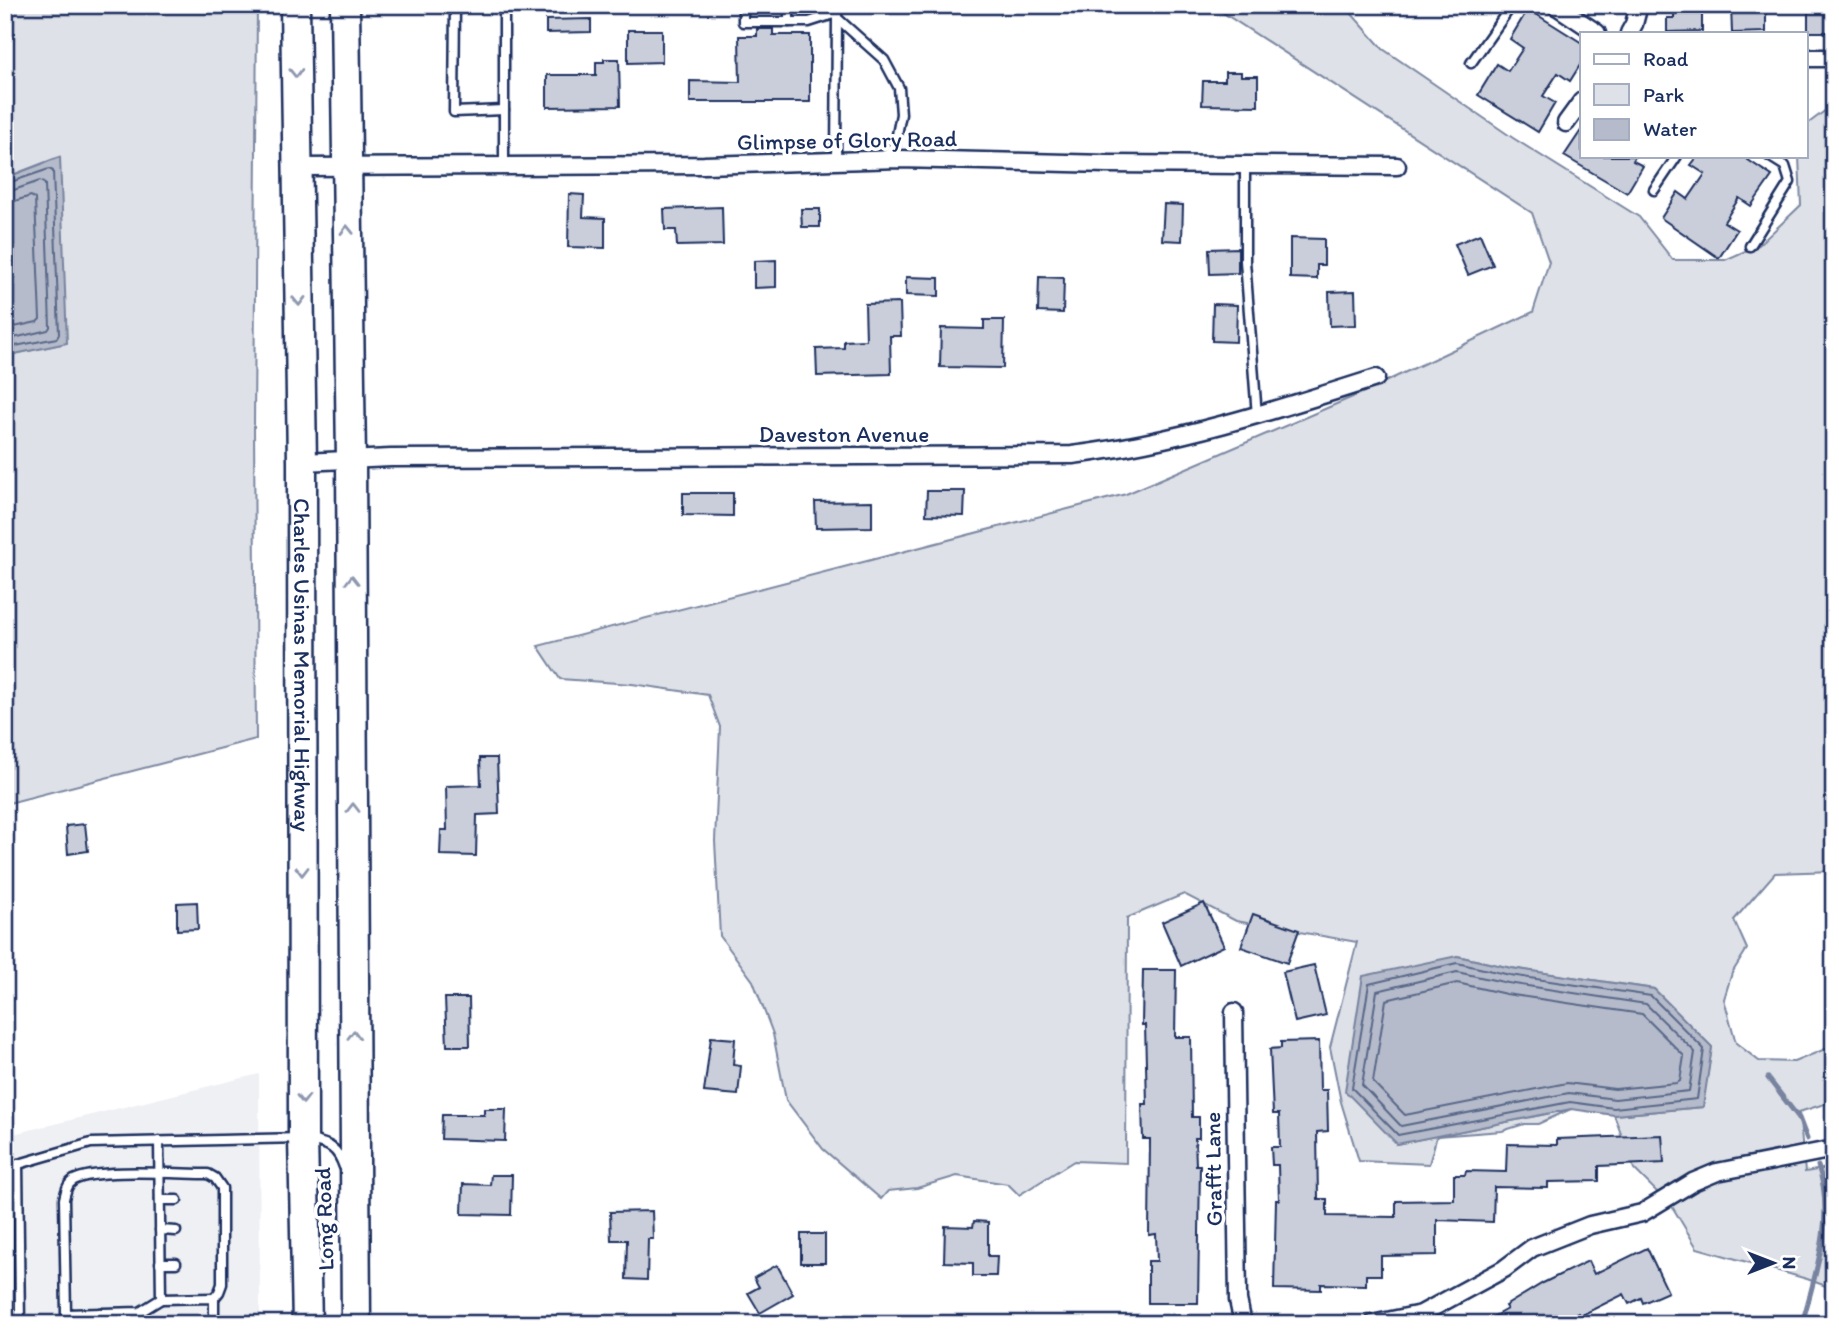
<svg xmlns="http://www.w3.org/2000/svg" width="1839" height="1329" font-family="Itim,sans-serif">
<rect width="100%" height="100%" fill="#fff"/>
<filter id="ink" filterUnits="userSpaceOnUse"><feTurbulence type="fractalNoise" baseFrequency=".0143" numOctaves="2"/><feDisplacementMap in="SourceGraphic" scale="14" xChannelSelector="R" yChannelSelector="G"/><feConvolveMatrix kernelMatrix="1 2 1 2 8 2 1 2 1" color-interpolation-filters="sRGB"/></filter>
<g filter="url(#ink)">
<path fill="#eff0f4" d="M259,1074L260,1324H5V1136Z"/>
<g fill="#dee1e7" stroke="#7c88a2" stroke-width="2">
<path d="M5,5H257L254,427L256,739L5,804V356L66,343L59,157L5,178Z"/>
<path d="M1211,5H1344L1383,49L1513,138L1639,217L1673,260H1725L1759,245L1801,205L1799,156H1806V125L1834,104V871L1775,873L1734,920L1747,949L1732,973L1724,999L1736,1043L1759,1061L1794,1062L1830,1047L1834,1048V1101L1799,1112L1805,1172L1834,1167V1289L1807,1279L1697,1248L1673,1208L1634,1169L1614,1115L1702,1107L1712,1047L1654,989L1511,968L1457,956L1396,1144L1571,1109L1538,1124H1524L1502,1131L1437,1136L1429,1164L1359,1161L1341,1102L1330,1047L1357,942L1236,921L1184,894L1127,918L1126,1163L1074,1161L1019,1195L1008,1184L957,1176L917,1188L888,1191L881,1199L823,1149L786,1100L773,1034L753,981L720,936L715,841L720,727L708,695L632,684L560,679L538,646L1126,494L1355,396L1533,312L1549,262L1532,213Z"/>
</g>
<g fill="#b5bbca" stroke="#77839f" stroke-width="2">
<path d="M60,157L67,343L5,356V178Z"/>
<path d="M1457,956L1511,968L1654,989L1712,1047L1703,1107L1614,1115L1571,1109L1397,1144L1345,1091L1363,976Z"/>
</g>
<g fill="none" stroke-linecap="round" stroke-linejoin="round">
<g stroke="#596789" stroke-width="2">
<path d="M5,184L49,169L53,171L59,334L57,338L5,348"/>
<path d="M5,193L40,181L45,184L50,327L48,330L5,340"/>
<path d="M5,204L31,196L35,199L40,319L37,322L5,329"/>
<path d="M1457,963L1510,975L1651,996L1704,1049L1697,1099L1614,1108L1570,1102L1398,1135L1352,1088L1369,984Z"/>
<path d="M1457,972L1508,983L1646,1004L1695,1052L1689,1091L1615,1099L1569,1093L1401,1126L1362,1085L1377,991Z"/>
<path d="M1457,983L1506,994L1642,1014L1684,1056L1680,1081L1677,1083L1615,1089L1567,1083L1405,1115L1373,1082L1386,1000Z"/>
</g>
<g stroke="#77839f" stroke-width="5">
<path d="M1768,1078L1799,1118L1807,1139"/>
<path d="M1802,1324C1815,1275 1836,1216 1818,1166"/>
</g>
</g>
<g fill="#caceda" stroke="#1b2f5e" stroke-width="2">
<path d="M1674,5H1702V31L1667,32V18H1674Z"/>
<path d="M1731,5H1766V32L1732,33Z"/>
<path d="M1834,5V32H1808V6Z"/>
<path d="M1528,9L1582,43V62L1570,81L1558,73L1543,96L1555,103L1538,132L1478,95L1497,64L1508,71L1523,48L1510,39Z"/>
<path d="M591,19V32L546,33V20Z"/>
<path d="M757,29H773V35H810V102H690V81L740,82L739,36H757Z"/>
<path d="M628,30H662V62L628,63Z"/>
<path d="M604,59H619L620,106L547,107V75H596V62H604Z"/>
<path d="M1225,72H1241V76H1258V106L1202,105L1203,81H1225Z"/>
<path d="M1582,129V156H1635L1633,161L1643,166L1627,193L1564,156Z"/>
<path d="M1698,156H1742L1772,176L1751,206L1739,198L1724,222L1737,230L1719,258L1661,218L1678,192L1688,199L1705,174L1691,165Z"/>
<path d="M569,194L584,195L583,217L605,218V248L568,247Z"/>
<path d="M1164,204L1183,205L1182,241L1162,240Z"/>
<path d="M722,207L723,245L677,246L676,230H665L664,209Z"/>
<path d="M801,209H820V227H802Z"/>
<path d="M1480,234L1493,265L1468,275L1455,244Z"/>
<path d="M1290,238L1324,239V265H1317V279L1290,278Z"/>
<path d="M1238,248V273L1210,274L1209,249Z"/>
<path d="M776,260V287L754,288V261Z"/>
<path d="M906,277L939,278V296L906,295Z"/>
<path d="M1039,277L1064,278L1063,313L1038,312Z"/>
<path d="M1355,291L1356,325L1330,326L1329,292Z"/>
<path d="M900,303L901,336H890L891,374L817,376L816,349L844,348V341L866,340L865,304Z"/>
<path d="M1213,304L1237,305L1236,342L1212,341Z"/>
<path d="M984,320H1004L1003,368L940,367L941,328L984,329Z"/>
<path d="M927,491H965L964,516L926,515Z"/>
<path d="M683,493H733V516L683,515Z"/>
<path d="M872,501V527L816,528L815,502Z"/>
<path d="M480,758H497L499,814L477,815L476,856L440,855L441,830H447L446,786L481,785Z"/>
<path d="M85,824L88,851L68,854L66,826Z"/>
<path d="M197,902L198,929L177,930V903Z"/>
<path d="M1204,903L1224,946L1181,966L1162,922Z"/>
<path d="M1253,914L1299,930L1287,963L1241,947Z"/>
<path d="M1314,965L1326,1015L1295,1022L1283,972Z"/>
<path d="M1143,970H1176L1175,1037H1191L1192,1117H1199V1138H1195L1196,1165H1200L1198,1303H1148V1261H1157L1156,1234L1149,1235L1150,1139H1143L1142,1104H1147L1145,1025H1142Z"/>
<path d="M445,998H469L470,1046H447Z"/>
<path d="M711,1037L735,1039L733,1065L741,1066L738,1095L704,1092Z"/>
<path d="M1319,1041L1320,1090H1327L1328,1131L1317,1132L1318,1199H1327V1216L1396,1217V1201L1454,1200V1175H1465L1466,1171L1506,1172L1507,1144L1557,1145V1139L1662,1135L1664,1163L1599,1166V1181L1548,1182V1188L1494,1187L1493,1222L1437,1220V1255L1381,1256V1275H1366V1285L1321,1284V1290L1274,1289L1276,1200H1279L1278,1165H1272L1271,1147H1280L1279,1114H1273L1270,1049L1281,1048V1042Z"/>
<path d="M484,1109H506L505,1141L441,1139L442,1115H484Z"/>
<path d="M491,1175H512L511,1215L462,1214L463,1184L490,1185Z"/>
<path d="M652,1211L653,1239H648L647,1280L626,1279L627,1240H611L610,1212Z"/>
<path d="M974,1221L988,1222V1256H997L996,1276H973V1263L944,1262L945,1226L973,1227Z"/>
<rect x="801" y="1234" width="24" height="29"/>
<path d="M1647,1248L1668,1292L1643,1303L1641,1298L1629,1304L1624,1294L1580,1316L1578,1313L1559,1324H1480L1507,1309L1505,1306L1543,1283L1588,1261L1594,1274Z"/>
<path d="M777,1265L793,1294L760,1313L748,1293L759,1287L754,1278Z"/>
</g>
<g fill="none" stroke-linecap="round" stroke-linejoin="round">
<defs>
<g id="service">
<path d="M455,5L454,112L504,110"/>
<path d="M504,5V165"/>
<path d="M743,5V22H809L837,13V5"/>
<path d="M789,5V22"/>
<path d="M837,18L884,60L899,88L901,114L895,145L881,159"/>
<path d="M1471,63L1512,5"/>
<path d="M836,161L837,16"/>
<path d="M1245,165V261L1257,416"/>
<path d="M1654,190L1677,156"/>
<path d="M1750,246L1790,182L1785,166L1769,156"/>
<path d="M159,1141L161,1299L214,1298V1324"/>
<path d="M18,1164L20,1324"/>
<path d="M5,1168L91,1143L303,1138C325,1144 336,1143 344,1167"/>
<path d="M160,1200H177"/>
<path d="M160,1230L176,1231"/>
<path d="M160,1263H176"/>
<path d="M161,1299L140,1312L66,1314L64,1199C66,1191 67,1184 74,1180C96,1168 180,1174 208,1174L215,1178L222,1188V1284L219,1292L214,1298"/>
<path d="M100,1313L114,1324"/>
</g>
<g id="minor">
<path d="M1555,5L1597,33"/>
<path d="M1629,33L1634,24L1639,5"/>
<path d="M1806,58H1834"/>
<path d="M1566,123L1582,101"/>
<path d="M297,167L704,165L899,159L1107,164L1397,166"/>
<path d="M302,462L391,458L1072,455C1177,442 1276,410 1376,378"/>
<path d="M1234,1012L1238,1300L1243,1324"/>
<path d="M1372,1324L1421,1314L1504,1269L1532,1248L1590,1225L1642,1213L1693,1182L1717,1172L1834,1149"/>
</g>
<g id="trunk">
<path id="s1" d="M295,5L302,462L303,1138L307,1324"/>
<path d="M345,5L351,461L356,1324"/>
</g>
</defs>
<use href="#service" stroke="#1b2f5e" stroke-width="13"/>
<use href="#minor" stroke="#1b2f5e" stroke-width="21"/>
<use href="#trunk" stroke="#1b2f5e" stroke-width="33"/>
<use href="#service" stroke="#fff" stroke-width="8"/>
<use href="#minor" stroke="#fff" stroke-width="16"/>
<use href="#trunk" stroke="#fff" stroke-width="28"/>
</g>
<defs><path id="oneway-chevron" d="M-2-3.5L2.5 0L-2 3.5" fill="none" stroke-width="1.6" stroke-linecap="round" stroke-linejoin="round" transform="scale(1.75)"/></defs>
<g stroke="#8d97ae">
<use href="#oneway-chevron" transform="translate(296 73) rotate(89)"/>
<use href="#oneway-chevron" transform="translate(347 230) rotate(-91)"/>
<use href="#oneway-chevron" transform="translate(299 301) rotate(89)"/>
<use href="#oneway-chevron" transform="translate(352 580) rotate(-90)"/>
<use href="#oneway-chevron" transform="translate(353 808) rotate(-90)"/>
<use href="#oneway-chevron" transform="translate(302 871) rotate(90)"/>
<use href="#oneway-chevron" transform="translate(354 1035) rotate(-90)"/>
<use href="#oneway-chevron" transform="translate(303 1099) rotate(90)"/>
</g>
</g>
<g text-anchor="middle" stroke-width="7" stroke-linejoin="round" paint-order="stroke">
<g font-size="23" fill="#1b2f5e" stroke="#fff">
<text transform="translate(847 140) rotate(-1)" y="8">Glimpse of Glory Road</text>
<text x="844" y="442">Daveston Avenue</text>
<text dy="8" stroke="none"><textPath href="#s1" startOffset="660">Charles Usinas Memorial Highway</textPath></text>
<text transform="translate(1213 1169) rotate(-91)" y="8">Grafft Lane</text>
<text transform="translate(324 1219) rotate(-92)" y="8">Long Road</text>
</g>
</g>
<rect width="1839" height="1329" fill="none" stroke="#fff" stroke-width="28"/>
<rect x="14" y="14" width="1811" height="1301" fill="none" stroke="#1b2f5e" stroke-width="2.5" filter="url(#ink)"/>
<rect x="1580" y="32" width="228" height="126" fill="#ffffff" stroke="#a4acbf" stroke-width="2"/>
<rect x="1594" y="54" width="35" height="10" fill="#ffffff" stroke="#a4acbf" stroke-width="2"/>
<text x="1643" y="66" font-size="21" fill="#1b2f5e">Road</text>
<rect x="1594" y="84" width="35" height="21" fill="#dee1e7" stroke="#a4acbf" stroke-width="2"/>
<text x="1643" y="102" font-size="21" fill="#1b2f5e">Park</text>
<rect x="1594" y="119" width="35" height="21" fill="#b5bbca" stroke="#a4acbf" stroke-width="2"/>
<text x="1643" y="136" font-size="21" fill="#1b2f5e">Water</text>
<g transform="translate(1773 1263) rotate(90)" stroke="#ffffff" stroke-width="5" paint-order="stroke">
<path d="M0-5L12 26L0 18L-12 26Z" fill="#1b2f5e"/>
<text y="-10" font-size="19" font-weight="bold" text-anchor="middle" fill="#1b2f5e">N</text>
</g>
</svg>
